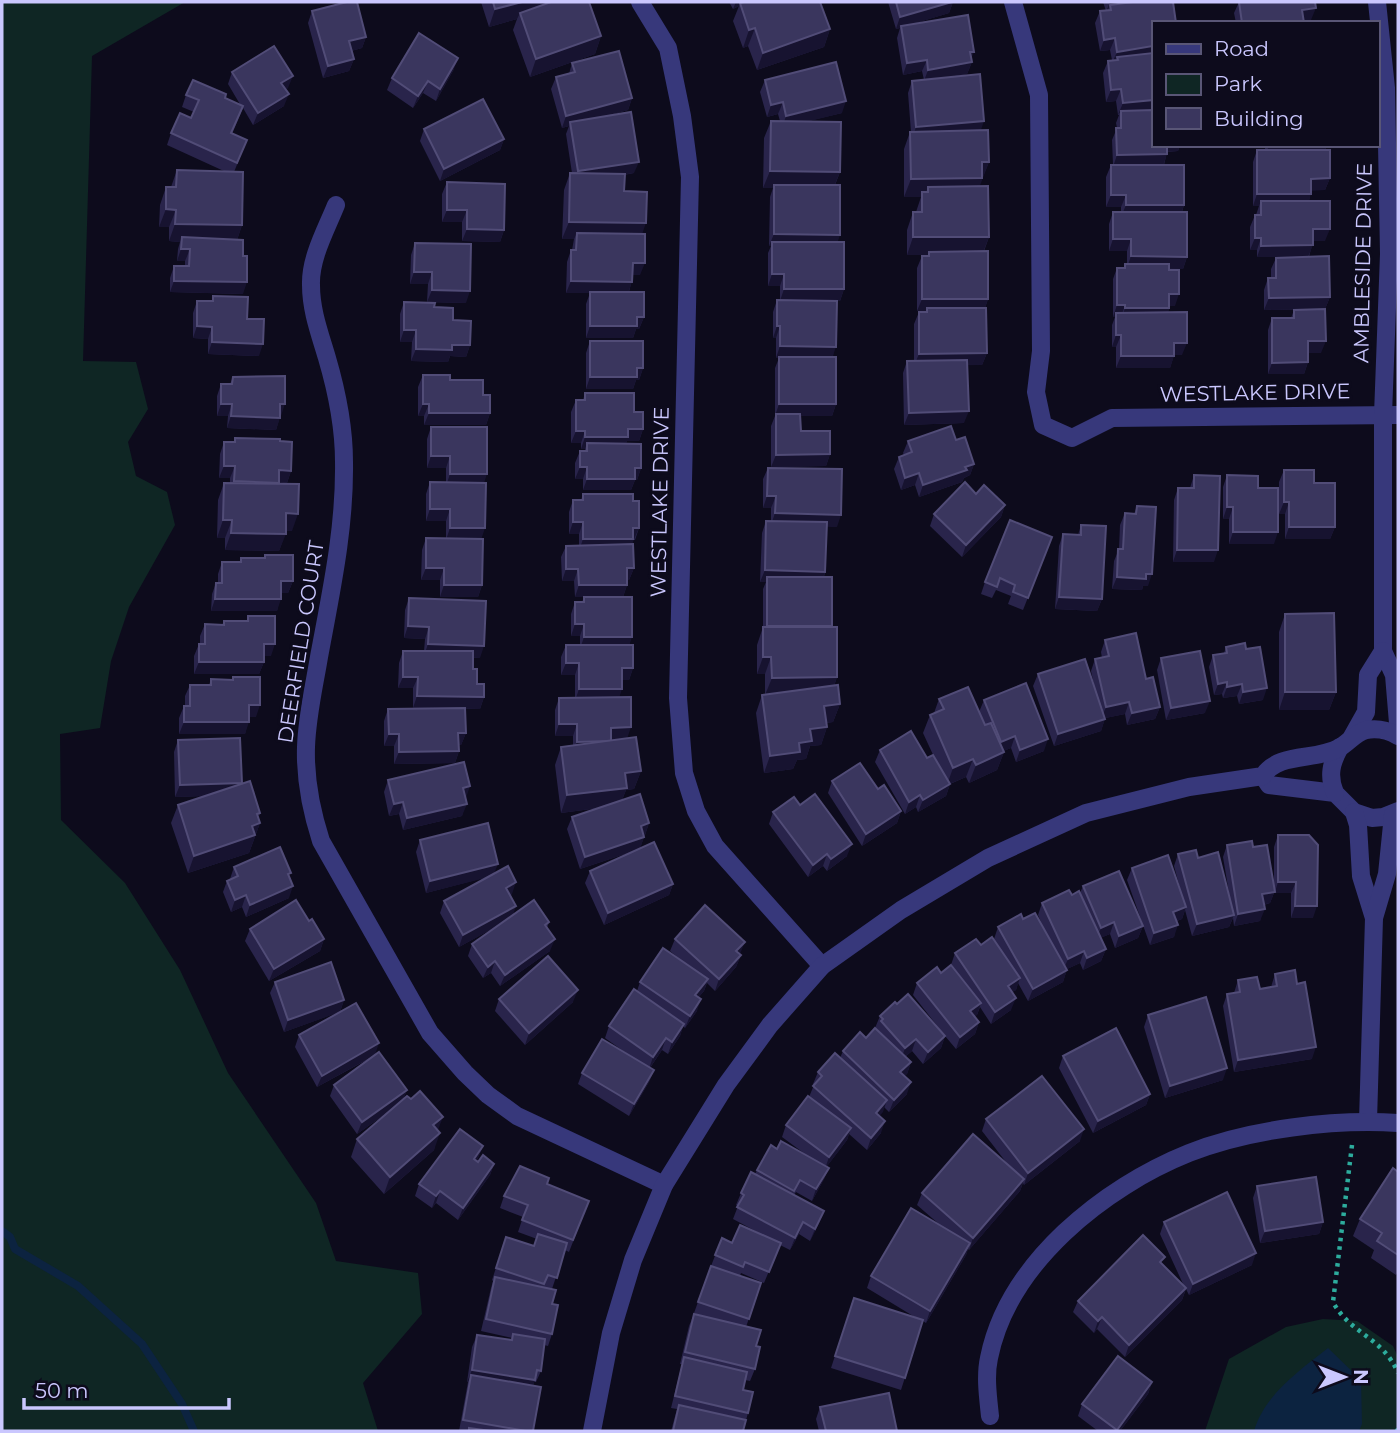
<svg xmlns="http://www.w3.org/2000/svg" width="1400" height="1433" font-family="Montserrat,sans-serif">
<rect width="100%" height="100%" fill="#0d0b1c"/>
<g fill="#0f2624">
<path d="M2,2H185L92,56L83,361L136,362L148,409L128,442L136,476L167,492L175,525L129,607L111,661L100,728L60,734L61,820L125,883L180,970L228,1073L316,1203L336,1261L418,1273L422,1314L363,1383L378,1431H2Z"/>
<path d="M1323,1319L1357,1321L1393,1346L1398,1357V1431H1205L1229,1359L1286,1327Z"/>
</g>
<path fill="#0c2340" d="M1328,1348L1361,1380L1362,1424L1359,1431H1254C1265,1394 1299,1371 1328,1348Z"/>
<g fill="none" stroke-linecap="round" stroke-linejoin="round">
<path stroke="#0c2340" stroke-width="8" d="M2,1231L10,1237L15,1249L78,1286L142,1344L182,1404L194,1431"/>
<g stroke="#2dac9d" stroke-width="4.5" stroke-dasharray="3.5 5" stroke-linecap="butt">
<path d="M1352,1145L1333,1302C1350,1334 1383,1337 1398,1373"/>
<path d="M1397,1431L1398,1429"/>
</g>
<g stroke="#37387b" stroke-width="18">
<path d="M640,2L668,48L682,116L690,177L678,698L684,773L696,811L715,846L822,966"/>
<path d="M1013,2L1039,95L1041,351L1036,392L1043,425L1072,438L1112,418L1398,415"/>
<path d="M1377,2L1386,88L1389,254L1383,415V651L1394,675L1398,723"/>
<path d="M336,205C326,230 310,258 311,285C311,311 320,334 327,358C337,392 344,427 344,462C345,529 331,592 319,657C314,687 307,716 306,747C305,779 311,810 321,841L430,1033L465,1073L488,1095L517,1116L664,1185"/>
<path d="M1352,737L1366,712L1368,675L1383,651"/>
<path d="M1263,776L1269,785L1335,793L1354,812L1372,818L1383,817L1398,811"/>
<path d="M1335,793C1328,776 1331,763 1340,747"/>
<path d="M1354,812L1358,825L1361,876L1374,918"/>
<path d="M1368,1121L1374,918L1387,874L1393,815"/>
<path d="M990,1416C988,1397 985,1376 989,1358C1008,1263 1104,1187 1189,1153C1249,1129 1334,1119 1398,1123"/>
<path d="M592,1431L611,1333L633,1260L664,1185L726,1085L770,1025L822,966L901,910L988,858L1086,813L1189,787L1263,776C1278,752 1315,761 1339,748C1348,743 1355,733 1366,730C1378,728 1388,730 1398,736"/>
</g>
</g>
<g fill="#29244b">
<path d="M481,2H589L601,36L595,54L530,77L513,30L517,19L489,27Z"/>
<path d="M729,2H820L830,29L824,47L757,70L748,46L743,48L733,21L739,6L733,9Z"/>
<path d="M888,2H953L949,13L912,24L971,58L972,62L967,74L945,78L981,131L989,162L979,186L989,237L984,251L988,299L985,308L987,353L982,365H967L964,423L904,425L903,373L907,361H914V324L919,312L926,311H917V268L922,256L928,255H907V230L913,212H916L921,197H904V149L910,132H911L908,93L912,81L924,80L922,71L903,75L897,38L900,28L896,29Z"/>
<path d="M1103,2H1173L1153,145H1180L1178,151L1167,152L1164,165L1184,205L1182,212L1187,257L1183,269H1169L1175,306H1169L1168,313L1182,355H1174L1170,368H1116V347H1112V325L1115,317H1113V279L1117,268H1124L1125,264H1127V251H1109V224L1113,212H1121V207H1106V177L1111,165H1113L1112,140L1117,128L1116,123L1119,115H1118L1116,101L1106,102L1103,73L1108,61L1112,60L1110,50L1100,51L1095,23L1100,11H1106Z"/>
<path d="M1239,2L1311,20L1304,21V23H1236L1234,13Z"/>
<path d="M312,11L366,37L362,48L351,51L354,59L349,71L323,78L308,23Z"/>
<path d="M572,63L632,98L628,110L603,117L634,173L624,175V191L642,234L640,275H633L629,292L644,317L639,329H636L633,338H586V304L590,293H566L567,262L571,250H572L574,239H562L564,190L570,173H572L566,134L569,126L562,128L551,89L556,77L569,74Z"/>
<path d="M454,69L436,101L423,93L413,108L387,90L392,78Z"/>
<path d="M232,72L288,88L285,89L284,106L253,125L243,108L232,134L247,140L234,172L242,225L237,240L243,294L170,292V278L174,266H185V261H177L178,249L180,242L169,241V227H159L160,205L166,187H171L177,170L226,172L167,145L171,133L191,118L194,112L182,107L186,95L225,98L241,106L228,84Z"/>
<path d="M765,80L842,113L808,121L840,172L835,185L837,242L844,289L840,301H837L833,357L836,404L832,416H801V431L830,454L826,466L771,467V426L775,416V368L779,358H776V338H773V312L777,300H780V286H768V253L771,246H769L770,197L773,188H763L764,138L771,121H780L778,114L767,117L760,92Z"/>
<path d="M424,129L504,139L500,150L440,181L420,141Z"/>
<path d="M1265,145H1327L1325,150L1330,178L1325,190H1311L1309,201L1325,241H1313L1309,257L1330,297L1325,309L1264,310V290L1268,278H1271V269L1276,258L1292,257H1257V250H1250V227L1255,215H1256L1259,206H1253V162L1257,150H1265Z"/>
<path d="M447,182L504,230L500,242L462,241V222H442V194Z"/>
<path d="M415,243L466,303L427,302L428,284H410L411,255Z"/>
<path d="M213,296L247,319L259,356L208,354V339L193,338V313L197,301H212Z"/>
<path d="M404,302L434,307L453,320L470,345L466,357L450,356L448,362L411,361L412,342H400V314Z"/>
<path d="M1294,310L1321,353H1308V362L1304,374H1268V330L1272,318H1291Z"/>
<path d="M590,341L643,368L639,380H636L633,389H586V353Z"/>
<path d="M423,375L450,380L483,395L490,413L486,425H424V416H418V387Z"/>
<path d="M233,377L281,416H280L276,430L227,428L228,416H217V396L221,384H230Z"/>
<path d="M585,393L634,412L643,429L639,441H627L626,443L641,468L637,480H635L631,490H583V479H575V463L580,451H585V449H581V443H571V412L576,400H583Z"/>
<path d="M431,427L484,483L481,539L482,585L478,597H440V580H421L422,550L426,538L446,539V521H426V494L430,482H446V468H427V439Z"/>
<path d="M235,438L280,441L291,471L287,483L279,482L292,531H286L279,551L225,550V538H217L218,500L224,483H230V478H219L220,454L224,442H234Z"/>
<path d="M956,440L974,464L970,475L964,478L962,482L919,497L915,485L901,490L894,469L899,457L904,455L903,453L908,441Z"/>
<path d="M768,468L837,527L827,526L825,572L824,577L832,627L837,677L834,686L840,704L833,722L826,723L827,727L821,745L810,746L806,759L797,760L793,769L764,773L756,713L762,695H765V674H757V645L763,627V589L766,582H760L762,533L766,521H771V508H763V479Z"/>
<path d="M1284,470L1314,483L1335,527L1330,539H1285V514H1279V482Z"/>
<path d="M1194,475L1214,562H1173L1174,500L1178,488H1190Z"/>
<path d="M1227,475L1258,488L1274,544H1229V519H1223V487Z"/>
<path d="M583,494L633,501L639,528L635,540H633L632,544L634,568L629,580H627V585L623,597L633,668L629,680H622L619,697L627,739L641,771L634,789L626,790L622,800L649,823L645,835L644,836V837L640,848L673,884L669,895L604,925L585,883L590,871L634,851L580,869L567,829L572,817L599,808L561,813L555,765L561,747L573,746V736H555V710L559,698H575V675H561V657L566,645H580V636H571V614L575,602H582L584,597H575L574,581H562L561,557L566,546L579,545V534H569V512L573,500H581Z"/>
<path d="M976,494L1005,505L1001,517L962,557L930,526L934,514Z"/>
<path d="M1137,506L1148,586H1143L1142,590L1112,589L1114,561L1119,549L1120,525L1125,513L1134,514Z"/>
<path d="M1081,525L1102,599L1097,611L1055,609L1059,546L1063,534L1078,535Z"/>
<path d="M1052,537L1023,610L1008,604L1011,596L996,590L992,598L981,594L985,582Z"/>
<path d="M265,555L293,581L288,593H281L277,611H211L212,594L216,583H218V574L222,562H240L241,558H264Z"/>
<path d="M409,598L480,658H473V669L477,684L484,697L480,709H465L466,733L461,745H459V751L455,763L394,764V746H384V721L388,709H447L413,708V688H398L399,663L403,651H424L425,639L404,638L405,610Z"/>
<path d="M1285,614L1336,692L1329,710H1279V632Z"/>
<path d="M248,616L271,656H264V662L259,674H194V656L199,644H200V636L205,624L222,625L224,621H247Z"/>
<path d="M1105,640L1146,679L1160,707L1155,719L1127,725L1125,714L1105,718L1101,731L1054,746L1033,686L1038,674L1094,685L1091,671L1095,659L1102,658L1101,652Z"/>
<path d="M1226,647L1246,649L1263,700L1239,704L1237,696L1223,698L1222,694L1214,695L1209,667L1213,655L1224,653Z"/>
<path d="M1161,658L1205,713L1166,720L1157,670Z"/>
<path d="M233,677L256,717H249L245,734H179V718L184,706H185V696L190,685H209L211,679L232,680Z"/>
<path d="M939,699L979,712L984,700L1044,751L1016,762L1011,748L1003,751L1004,752L997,770L969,783L966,777L950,784L946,796L918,812L916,807L905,814L875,762L880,750L935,759L923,733L930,715L934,713Z"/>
<path d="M178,740L242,784L260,813L258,819L260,823L249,853L188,873L171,823L178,805L204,796L175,797L174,752Z"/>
<path d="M388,780L465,798L462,816L403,830L399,814L389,816L384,792Z"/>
<path d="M832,781L878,789L901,811L897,823L862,846L828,793Z"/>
<path d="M800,805L847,856L827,871L823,866L808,877L769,824L773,812Z"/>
<path d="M1278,835L1313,918H1291V893H1274L1270,903L1264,905L1260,921L1234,926L1233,918L1229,927L1192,936L1185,910L1182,919L1177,921L1174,937L1150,945L1127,880L1132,868L1181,892L1174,866L1178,854L1198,858L1230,899L1223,857L1227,845L1253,847L1274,887V847Z"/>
<path d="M420,840L494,874L512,894L510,895L513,915L549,922L547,928L550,951L500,986L491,973L483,978L468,956L472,944L497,926L459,947L440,913L444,901L487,877L426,893L416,852Z"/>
<path d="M234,867L289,877V898L246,917L242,907L231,912L223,892L227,881L230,879Z"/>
<path d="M1083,886L1143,926L1138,938L1115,948L1110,934L1100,938L1106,949L1101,961L1083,970L1080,963L1067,969L1063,982L1028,1001L1018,983L1016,990L1012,992L1011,1010L991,1024L980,1007L977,1015L974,1016L979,1022L975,1034L956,1049L945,1036L941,1048L923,1064L912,1051L905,1057L911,1062L907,1074L904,1076L907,1094L889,1112L884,1107L879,1116L881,1133L867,1150L849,1134L847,1140L827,1166L829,1168L824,1179L812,1201L796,1192L794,1195L824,1211L819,1223L810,1241L799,1234L790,1250L780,1245L764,1283L741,1273L740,1276L761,1283L746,1327L756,1346L755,1369L750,1381L745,1380L743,1390L748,1413L743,1431H671L677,1409L671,1408L682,1364H680L689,1326L694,1314L703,1317L694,1313L711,1266L722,1238L732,1243L761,1234L733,1219L738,1206L736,1205L741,1193L755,1174L757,1170L777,1149L805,1154L782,1137L786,1125L809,1097L814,1085L813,1084L818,1072L840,1058L843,1051L866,1038L875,1028L880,1016L897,1004L942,1032L913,995L917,983L941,973L951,965L955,953L981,945L994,939L998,927L1023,919L1044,929L1038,915L1042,903L1080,893Z"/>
<path d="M309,921L324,939L320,951L269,981L245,941L250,929Z"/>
<path d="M675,939L741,955L736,967L715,991L707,983L704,991L698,998L697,1011L685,1028L683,1026L680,1036L668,1054L662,1050L650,1068L654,1070L649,1082L629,1116L578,1084L582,1073L633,1058L605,1038L609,1026L637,991L640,982L682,961L670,951Z"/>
<path d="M1275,974L1312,1059L1234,1072L1223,1006L1227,994L1234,993L1238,980L1260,989L1271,987Z"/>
<path d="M275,982L344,1000L340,1012L375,1055L407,1090L403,1099L438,1130L434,1150L384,1194L351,1157L357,1139L391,1110L357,1134L330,1096L334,1085L374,1056L317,1087L295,1047L299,1035L339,1012L284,1032L270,993Z"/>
<path d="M499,999L573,1002L525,1045L495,1011Z"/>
<path d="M1148,1015L1223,1080L1165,1098L1144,1027Z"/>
<path d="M1063,1056L1150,1094L1146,1105L1093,1133L1059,1068Z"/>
<path d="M986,1119L1080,1141L1024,1185L1023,1183L1020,1191L969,1250L968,1249L966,1255L926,1323L923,1321L901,1390L831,1368L854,1298L918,1319L867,1288L871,1276L940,1225L917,1205L922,1193L1009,1166L982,1131Z"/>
<path d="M483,1146L477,1160L494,1164L490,1175L458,1220L436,1203L432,1208L415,1196L419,1184Z"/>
<path d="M1398,1172V1272L1396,1275L1371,1258L1374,1250L1353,1236L1360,1219Z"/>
<path d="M547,1184L589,1201L569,1252L565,1250L552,1289V1334L548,1346L544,1345L541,1371L536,1382H534L533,1386V1431H459L468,1382H467L472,1347L477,1335L511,1340L512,1338L481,1331L491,1288L493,1281L492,1280L506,1237L534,1246L537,1239L518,1232L523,1217L500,1208L504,1196Z"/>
<path d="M1257,1186L1323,1222L1319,1234L1260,1243L1253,1198Z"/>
<path d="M1164,1222L1252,1265L1189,1295L1186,1289L1182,1300L1125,1357L1097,1329L1094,1333L1073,1312L1078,1301L1162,1264L1184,1286L1160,1234Z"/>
<path d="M1152,1382L1148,1394L1120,1431H1098L1078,1416L1082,1404Z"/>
<path d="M820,1407L897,1431H819L816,1419Z"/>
</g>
<g fill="#171330">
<path d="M522,2H566L520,13L517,19L489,27L495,9Z"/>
<path d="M736,2H747L740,3L739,6L733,9Z"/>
<path d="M953,2L949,13L896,29L900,17Z"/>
<path d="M1110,2H1149L1110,5L1107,12H1106Z"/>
<path d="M1316,8L1311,20L1298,22L1302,10Z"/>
<path d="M755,28L748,46L743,48L749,30Z"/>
<path d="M830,29L824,47L757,70L763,53Z"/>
<path d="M601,36L595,54L530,77L536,59Z"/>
<path d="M366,37L362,48L344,53L349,41Z"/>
<path d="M1115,38L1110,50L1100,51L1104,40Z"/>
<path d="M1153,46V57L1118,60L1117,57L1115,63H1112L1117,52Z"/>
<path d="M970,52H974L970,62H972L967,74L924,81L928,70Z"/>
<path d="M458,58L454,69L436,101L440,89Z"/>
<path d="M354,59L349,71L323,78L328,66Z"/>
<path d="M927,60L922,71L903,75L907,63Z"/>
<path d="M293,76L288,88L277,95L281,83Z"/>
<path d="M428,81L423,93L413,108L418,96Z"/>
<path d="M1121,89L1116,101L1106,102L1111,90Z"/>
<path d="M289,94L284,106L253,125L258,113Z"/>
<path d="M632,98L628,110L571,125L570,122L569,126L562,128L566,116Z"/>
<path d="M1153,100V111H1121L1118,115L1123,103Z"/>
<path d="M846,101L842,113L782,128L786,116Z"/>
<path d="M783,102L778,114L767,117L771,105Z"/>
<path d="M984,121L980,133L912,139L916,127Z"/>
<path d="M504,139L500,150L440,181L444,169Z"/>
<path d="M1165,145H1180L1178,151L1163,152Z"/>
<path d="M1269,145H1327L1324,152L1265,157Z"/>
<path d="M1167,154L1163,166L1113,167L1117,155Z"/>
<path d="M639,162L634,173L574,183L578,171Z"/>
<path d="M982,162H989L976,196L928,192V187L924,197L922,192L921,197H904L911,179Z"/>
<path d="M770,171L840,172L833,189L774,185L773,188H763Z"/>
<path d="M1330,178L1325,190L1307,191L1311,179Z"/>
<path d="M1257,194H1311L1307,206L1261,201L1259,206H1253Z"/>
<path d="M1111,195H1126L1121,207H1106Z"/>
<path d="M1126,205H1184L1180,217H1121Z"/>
<path d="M166,209L176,210L169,227H159Z"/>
<path d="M447,210H467L462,222H442Z"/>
<path d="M569,222L646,223L640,240L577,233L574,239H562Z"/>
<path d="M175,224L242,225L236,243L182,237L180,242L169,241Z"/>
<path d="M467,229L504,230L500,242L462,241Z"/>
<path d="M1313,229H1330L1325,241H1308Z"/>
<path d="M774,234L840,235L836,247L772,242L771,246H769Z"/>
<path d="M913,237H989L982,255L929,252L928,255H907Z"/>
<path d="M1255,238H1261L1257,250H1250Z"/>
<path d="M1113,239H1131L1127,251H1109Z"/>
<path d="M1313,245L1308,257H1257L1261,246Z"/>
<path d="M181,249H190L185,261H177Z"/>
<path d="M1131,256L1187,257L1183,269L1127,268Z"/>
<path d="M633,263H645L640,275H629Z"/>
<path d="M414,272H432L428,284H410Z"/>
<path d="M772,274H784L780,286H768Z"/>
<path d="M174,281L247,282L243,294L170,292Z"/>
<path d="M571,281L632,282L628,293H566Z"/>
<path d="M784,289H844L840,301H780Z"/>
<path d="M432,290L470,291L466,303L427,302Z"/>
<path d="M1169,294H1179L1175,306H1165Z"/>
<path d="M1330,297L1325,309L1264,310L1269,298Z"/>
<path d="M922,299H988L984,311L927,308L926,311H917Z"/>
<path d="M1117,305H1125L1121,317L1116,313L1115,317H1113Z"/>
<path d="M1125,308H1169L1165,320H1121Z"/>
<path d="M637,317H644L639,329H636L633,338H586L590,326Z"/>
<path d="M197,326L212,327L208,339L193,338Z"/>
<path d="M777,326H780L776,338H773Z"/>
<path d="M404,330H416L412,342H400Z"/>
<path d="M1116,335H1121L1116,347H1112Z"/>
<path d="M1308,341H1326L1321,353H1303Z"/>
<path d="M212,342L263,344L259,356L208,354Z"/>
<path d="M1174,343H1187L1182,355H1170Z"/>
<path d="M452,345H470L466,357L450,356L448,362L411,361L416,349Z"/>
<path d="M780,346L836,347L832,358H776Z"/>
<path d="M987,353L982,365L914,366L919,354Z"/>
<path d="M1121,356H1174L1170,368H1116Z"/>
<path d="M1308,362L1304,374H1268L1272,363Z"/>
<path d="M637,368H643L639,380H636L633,389H586L590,377Z"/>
<path d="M221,404H232L228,416H217Z"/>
<path d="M280,404H285L281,416H276Z"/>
<path d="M423,404H429L424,416H418Z"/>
<path d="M779,404H836L832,416H775Z"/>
<path d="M969,411L964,423L904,425L909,413Z"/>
<path d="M429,413H490L486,425H424Z"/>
<path d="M231,416L280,418L276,430L227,428Z"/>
<path d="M628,429H643L639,441H627L624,449L587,443L585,449H581L585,437Z"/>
<path d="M576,431H585L581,443H571Z"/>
<path d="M830,454L826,466L771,467L776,455Z"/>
<path d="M431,456H450L446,468H427Z"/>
<path d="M974,464L970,475L964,478L962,482L919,497L923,485Z"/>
<path d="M224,466H235L230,478H219Z"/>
<path d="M580,467H587L583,479H575Z"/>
<path d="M635,468H641L637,480H635L631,490H583L587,479Z"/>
<path d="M279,470L291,471L287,483L275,482Z"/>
<path d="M919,473L915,485L901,490L905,478Z"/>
<path d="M450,474H487L483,486H446Z"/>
<path d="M767,496H776L771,508H763Z"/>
<path d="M1284,502H1289L1285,514H1279Z"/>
<path d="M1005,505L1001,517L962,557L966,545Z"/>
<path d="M1227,507H1233L1229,519H1223Z"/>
<path d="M430,509H450L446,521H426Z"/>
<path d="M286,513L298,514L292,531H280Z"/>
<path d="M775,513L841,515L837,527L771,525Z"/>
<path d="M223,520H232L225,538H217Z"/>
<path d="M573,522H583L579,534H569Z"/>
<path d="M1289,527H1335L1330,539H1285Z"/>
<path d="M450,528H485L481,540H446Z"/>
<path d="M633,528H639L629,551H579L583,539Z"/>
<path d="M1233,532H1278L1274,544H1229Z"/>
<path d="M231,533L286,534L279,551L225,550Z"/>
<path d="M1177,550H1218L1214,562H1173Z"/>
<path d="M426,568H444L440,580H421Z"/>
<path d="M627,568H634L629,580H622Z"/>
<path d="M566,569H578L574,581H562Z"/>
<path d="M765,570L825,572L821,584L767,577L766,582H760Z"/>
<path d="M1146,574H1152L1148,586H1143L1142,590L1112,589L1117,577Z"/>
<path d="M281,581H293L288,593H277Z"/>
<path d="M444,585H482L478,597H440Z"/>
<path d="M579,585H627L623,597H575Z"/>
<path d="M1059,597L1102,599L1097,611L1055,609Z"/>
<path d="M215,599H281L277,611H211Z"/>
<path d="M575,624H584L580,636H571Z"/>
<path d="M408,626L429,627L425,639L404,638Z"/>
<path d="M767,626H832L828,638H763Z"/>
<path d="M584,637H632L628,649H580Z"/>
<path d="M264,644H275L271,656H259Z"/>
<path d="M428,644L484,646L480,658L424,656Z"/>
<path d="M763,657H771L765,674H757Z"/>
<path d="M199,662H264L259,674H194Z"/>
<path d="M566,663H579L575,675H561Z"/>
<path d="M622,668H633L629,680H618Z"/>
<path d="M403,677H418L413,688H398Z"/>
<path d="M837,677L831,695H765L772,678Z"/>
<path d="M1227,682L1222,694L1214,695L1218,684Z"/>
<path d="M1242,684L1237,696L1223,698L1227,687Z"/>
<path d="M1267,688L1263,700L1239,704L1243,692Z"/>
<path d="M579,689H622L618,701H575Z"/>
<path d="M1285,692H1336L1329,710H1279Z"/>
<path d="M417,696L484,697L480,709L413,708Z"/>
<path d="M1210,701L1205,713L1166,720L1171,708Z"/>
<path d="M1129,702L1125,714L1101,719L1106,707Z"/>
<path d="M840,704L833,722L818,724L824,706Z"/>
<path d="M249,705H260L256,717H245Z"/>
<path d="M1160,707L1155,719L1127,725L1132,713Z"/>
<path d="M1105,719L1101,731L1054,746L1058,734Z"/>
<path d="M184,722H249L245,734H179Z"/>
<path d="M559,724H577L573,736H555Z"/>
<path d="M631,727L627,739L607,740L611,728Z"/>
<path d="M827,727L821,745L810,746L806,759L797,760L793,769L764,773L770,756L799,743L810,729Z"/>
<path d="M458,733H466L461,745H454Z"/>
<path d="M389,734H399L394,746H384Z"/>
<path d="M1015,736L1011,748L996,754L1001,742Z"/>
<path d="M1048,739L1044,751L1016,762L1020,750Z"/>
<path d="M577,742H611L573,754Z"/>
<path d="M459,751L455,763L394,764L399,752Z"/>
<path d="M1004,752L997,770L969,783L976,765Z"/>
<path d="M973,759L966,777L947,785L953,768Z"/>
<path d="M641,771L634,789L626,790L620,805L561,813L567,795L625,773Z"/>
<path d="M242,783L238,795L175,797L180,785Z"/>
<path d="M950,784L946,796L918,812L923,800Z"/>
<path d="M470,786L466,798L463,788Z"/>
<path d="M920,795L916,807L905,814L909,802Z"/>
<path d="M403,802L399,814L389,816L394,804Z"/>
<path d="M467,804L462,816L403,830L407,818Z"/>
<path d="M901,811L897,823L862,846L866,834Z"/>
<path d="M260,813L256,824L260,823L249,853L188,873L194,856Z"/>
<path d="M649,823L645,835L636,838L641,826Z"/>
<path d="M644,837L640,849L580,869L585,857Z"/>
<path d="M852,844L847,856L827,871L831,859Z"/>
<path d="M827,854L823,866L808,877L813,865Z"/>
<path d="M498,864L493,876L426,893L430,881Z"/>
<path d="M516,882L512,894L502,899L506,888Z"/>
<path d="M1278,882H1296L1291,893H1274L1270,903L1258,906L1262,894L1275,892Z"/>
<path d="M673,884L669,895L604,925L608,913Z"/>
<path d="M293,886L289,898L246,917L250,905Z"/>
<path d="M246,895L242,907L231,912L235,900Z"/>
<path d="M516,906L512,918L459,947L463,935Z"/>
<path d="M1295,906H1317L1313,918H1291Z"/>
<path d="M1186,907L1182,919L1169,924L1173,912Z"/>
<path d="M1265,909L1260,921L1234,926L1238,914Z"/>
<path d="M1234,915L1229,927L1192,936L1197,924Z"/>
<path d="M1114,922L1110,934L1096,940L1101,928Z"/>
<path d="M1178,925L1174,937L1150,945L1154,933Z"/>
<path d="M1143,926L1138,938L1115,948L1119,936Z"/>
<path d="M324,939L320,951L269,981L274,969Z"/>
<path d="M555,939L550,951L500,986L505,975Z"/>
<path d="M745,942L740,954L732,963L736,951Z"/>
<path d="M1106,949L1101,961L1083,970L1087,958Z"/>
<path d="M1084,951L1080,963L1063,971L1068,959Z"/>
<path d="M741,955L736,967L715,991L719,979Z"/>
<path d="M495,961L491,973L483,978L488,967Z"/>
<path d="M1067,970L1063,982L1028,1001L1033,989Z"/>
<path d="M1020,978L1016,990L1003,998L1008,986Z"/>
<path d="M708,979L704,991L690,1007L695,995Z"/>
<path d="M578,990L573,1002L525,1045L529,1033Z"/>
<path d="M1016,998L1011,1010L991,1024L995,1012Z"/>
<path d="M701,999L697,1011L685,1028L690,1016Z"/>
<path d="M344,1000L340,1012L284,1032L288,1020Z"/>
<path d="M981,1003L977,1015L966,1023L970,1011Z"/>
<path d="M979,1022L975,1034L956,1049L960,1037Z"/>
<path d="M684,1024L680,1036L668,1054L672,1042Z"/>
<path d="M945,1036L941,1048L923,1064L928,1052Z"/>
<path d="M666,1038L662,1050L649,1069L653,1057Z"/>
<path d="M916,1039L912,1051L901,1060L905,1048Z"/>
<path d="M379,1043L375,1055L317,1087L322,1076Z"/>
<path d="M1316,1047L1312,1059L1234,1072L1238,1060Z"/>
<path d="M911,1062L907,1074L896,1084L900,1072Z"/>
<path d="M1227,1068L1223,1080L1165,1098L1170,1086Z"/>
<path d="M654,1070L649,1082L629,1116L634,1104Z"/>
<path d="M911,1082L907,1094L889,1112L894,1100Z"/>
<path d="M407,1090L402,1102L357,1134L362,1122Z"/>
<path d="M1150,1094L1146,1105L1093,1133L1098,1121Z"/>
<path d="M887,1100L883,1112L872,1125L876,1113Z"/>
<path d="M443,1117L436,1135L433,1125Z"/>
<path d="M885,1121L881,1133L867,1150L871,1138Z"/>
<path d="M851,1128L847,1140L825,1169L829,1157Z"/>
<path d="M1084,1129L1080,1141L1024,1185L1028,1173Z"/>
<path d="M440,1133L434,1150L384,1194L390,1177Z"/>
<path d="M483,1146L478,1158L470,1170L474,1159Z"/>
<path d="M494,1164L490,1175L458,1220L463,1208Z"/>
<path d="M829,1168L824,1179L812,1201L816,1189Z"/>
<path d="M1024,1179L1020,1191L969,1250L973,1238Z"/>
<path d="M440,1191L436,1203L432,1208L436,1196Z"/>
<path d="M824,1211L819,1223L810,1241L815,1229Z"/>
<path d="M803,1222L799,1234L790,1250L795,1238Z"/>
<path d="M1323,1222L1319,1234L1260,1243L1265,1231Z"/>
<path d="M970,1243L966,1255L926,1323L930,1311Z"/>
<path d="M1256,1253L1252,1265L1189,1295L1193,1284Z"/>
<path d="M1186,1288L1182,1300L1125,1357L1129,1345Z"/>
<path d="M1102,1317L1097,1329L1094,1333L1098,1321Z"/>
<path d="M472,1370L535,1380L531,1391L471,1375L468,1382H467Z"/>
<path d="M1152,1382L1148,1394L1120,1431H1116Z"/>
</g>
<g fill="#3a365e" stroke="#514c77" stroke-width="2">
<path d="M347,2H357L366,37L349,41L354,59L328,66L312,11Z"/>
<path d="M493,2H522L495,9Z"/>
<path d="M551,2H589L601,36L536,59L520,13Z"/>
<path d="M744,2H820L830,29L763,53L755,28L749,30L740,3Z"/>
<path d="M896,2H952L900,17Z"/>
<path d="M1133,2H1173L1176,23H1153V46L1117,52L1115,38L1104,40L1100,11L1111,10L1110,5Z"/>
<path d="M1239,2H1315L1316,8L1302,10L1304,23H1242Z"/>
<path d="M968,15L974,52H970L972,62L928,70L927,60L907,63L901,26Z"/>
<path d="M419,33L458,58L440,89L428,81L418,96L392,78Z"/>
<path d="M274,46L293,76L281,83L289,94L258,113L232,72Z"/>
<path d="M619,51L632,98L566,116L556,77L575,72L572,63Z"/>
<path d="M1153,53V100L1123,103L1121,89L1111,90L1108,61L1118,60L1117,57Z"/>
<path d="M836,62L846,101L786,116L783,102L771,105L765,80Z"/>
<path d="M980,74L984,121L916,127L912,81Z"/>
<path d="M193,80L226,94L225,98L243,106L231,133L247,140L237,163L171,133L180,113L191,118L199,100L186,95Z"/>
<path d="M483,99L504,139L444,169L424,129Z"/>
<path d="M1153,110V145H1167V154L1117,155L1116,128H1121V111Z"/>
<path d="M631,112L639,162L578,171L570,122Z"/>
<path d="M771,121L841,122L840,172L770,171Z"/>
<path d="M988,130L989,162H982V178L911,179L910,132Z"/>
<path d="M1257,150H1330V178L1311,179V194H1257Z"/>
<path d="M1111,165H1184V205H1126V195H1111Z"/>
<path d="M177,170L243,172L242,225L175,224L176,210L166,209V187H176Z"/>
<path d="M570,173L625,174L624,191L647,192L646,223L569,222Z"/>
<path d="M447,182L505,184L504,230L467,229V210H447Z"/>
<path d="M774,185H840V235L774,234Z"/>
<path d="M988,186L989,237H913V212H922V192H928V187Z"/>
<path d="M1261,201H1330V229H1313V245L1261,246V238H1255V215H1261Z"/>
<path d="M1113,212H1187V257L1131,256V239H1113Z"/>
<path d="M577,233L645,234V263H633L632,282L571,281V250H576Z"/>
<path d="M182,237L243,240V256H247V282L174,281V266H189L190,249H181Z"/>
<path d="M772,242H844V289H784V274H772Z"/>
<path d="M415,243L471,244L470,291L432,290V272H414Z"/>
<path d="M988,251V299H922V256H929V252Z"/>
<path d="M1329,256L1330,297L1269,298L1268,278H1276V258Z"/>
<path d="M1125,264H1169V270H1179V294H1169V308H1125V305H1117V268H1125Z"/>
<path d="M590,292H644V317H637V326H590Z"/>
<path d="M213,296L248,297L247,319H264L263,344L212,342V327L197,326V301H213Z"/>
<path d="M777,300L837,301L836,347L780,346V326H777Z"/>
<path d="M404,302L435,303L434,307L453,308V320L471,321L470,345H452V350L416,349V330H404Z"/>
<path d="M927,308H986L987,353L919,354V312H927Z"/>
<path d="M1325,309L1326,341H1308V362L1272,363V318H1294V310Z"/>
<path d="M1187,312V343H1174V356H1121V335H1116V313Z"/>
<path d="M590,341H643V368H637V377H590Z"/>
<rect x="779" y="357" width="57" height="47"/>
<path d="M967,360L969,411L909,413L907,361Z"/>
<path d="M423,375H450V380H483V395H490V413H429V404H423Z"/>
<path d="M285,376V404H280V418L231,416L232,404H221V384H232L233,377Z"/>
<path d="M585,393H634V412H643V429H628V437H585V431H576V400H585Z"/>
<path d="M776,414H800L801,431H830V454L776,455Z"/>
<path d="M951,426L956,440L965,437L974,464L965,467L967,470L923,485L919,473L905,478L899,457L912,452L908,441Z"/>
<path d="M431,427H487V474H450V456H431Z"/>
<path d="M235,438L280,439V441L292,442L291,471L279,470V483L234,481L235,466H224V442H235Z"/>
<path d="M587,443L641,444V468H635V479H587V467H580V451H587Z"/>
<path d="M768,468L842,469L841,515L775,513L776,496H767Z"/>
<path d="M1284,470H1314V483H1335V527H1289V502H1284Z"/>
<path d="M1194,475L1220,476L1218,550H1177L1178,488H1194Z"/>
<path d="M1227,475L1258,476V488H1278V532H1233V507H1227Z"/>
<path d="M430,482L486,483L485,528H450V509H430Z"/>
<path d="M965,482L976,494L984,485L1005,505L966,545L934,514Z"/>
<path d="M224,483L299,484L298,514L286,513V534L231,533L232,520H223Z"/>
<path d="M583,494H633V501H639V528H633V539H583V522H573V500H583Z"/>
<path d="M1137,506L1156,507L1152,574H1146V579L1117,577L1118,549H1123L1125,513L1136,514Z"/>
<path d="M1010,520L1052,537L1028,598L1013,592L1015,585L1000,578L997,587L985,582Z"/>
<path d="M766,521L827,522L825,572L765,570Z"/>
<path d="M1081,525L1106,526L1102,599L1059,597L1063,534L1081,535Z"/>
<path d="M426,538L483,539L482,585H444V568H426Z"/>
<path d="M633,544L634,568H627V585H579L578,569H566V546Z"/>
<path d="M265,555H293V581H281V599H215L216,583H222V562H241V558H265Z"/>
<rect x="767" y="577" width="65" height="49"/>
<path d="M584,597H632V637H584V624H575V602H584Z"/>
<path d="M409,598L486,601L484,646L428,644L429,627L408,626Z"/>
<path d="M1334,613L1336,692H1285V614Z"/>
<path d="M248,616H275V644H264V662H199V644H205V624L224,625V621H248Z"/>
<path d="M763,627H837V677L772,678L771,657H763Z"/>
<path d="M1136,633L1146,679L1153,677L1160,707L1132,713L1129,702L1106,707L1095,659L1109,656L1105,640Z"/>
<path d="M1245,643L1246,649L1260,647L1267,688L1243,692L1242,684L1227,687V682L1218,684L1213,655L1227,653L1226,647Z"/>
<path d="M566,645H633V668H622V689H579V663H566Z"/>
<path d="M403,651H473V669H477V684H484V697L417,696L418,677H403Z"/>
<path d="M1200,651L1210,701L1171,708L1161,658Z"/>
<path d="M1085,659L1105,719L1058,734L1038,674Z"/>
<path d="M233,677H260V705H249V722H184V706H190V685H211V679L233,680Z"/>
<path d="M1026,683L1048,739L1020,750L1015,736L1001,742L984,700Z"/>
<path d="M838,685L840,704L824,706L827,727L810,729L812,741L799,743L800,752L770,756L762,695Z"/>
<path d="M968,687L985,725L991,723L1004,752L976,765L973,759L953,768L930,715L944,709L939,699Z"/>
<path d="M631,697V727L611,728V741L577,742V724H559V698Z"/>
<path d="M465,708L466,733H458L459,751L399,752V734H389L388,709Z"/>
<path d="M911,731L927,758L933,755L950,784L923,800L920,795L909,802L880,750Z"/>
<path d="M636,737L641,771L625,773L627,788L567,795L561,747Z"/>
<path d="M240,738L242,783L180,785L178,740Z"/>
<path d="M464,762L470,786L463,788L467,804L407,818L403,802L394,804L388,780Z"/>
<path d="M860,763L878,789L884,785L901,811L866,834L832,781Z"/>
<path d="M250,781L260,813L257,814L260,823L252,826L255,835L194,856L178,805Z"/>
<path d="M640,794L649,823L641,826L644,837L585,857L572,817Z"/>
<path d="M815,794L852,844L831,859L827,854L813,865L773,812L794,797L800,805Z"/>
<path d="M488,823L498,864L430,881L420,840Z"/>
<path d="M1278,835H1309L1318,845L1317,906H1295L1296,882H1278Z"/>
<path d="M1252,841L1253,847L1267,845L1275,892L1262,894L1265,909L1238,914L1227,845Z"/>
<path d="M654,842L673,884L608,913L590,871Z"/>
<path d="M280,847L291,873L288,874L293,886L250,905L246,895L235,900L227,881L238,876L234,867Z"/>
<path d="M1196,850L1198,858L1218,852L1234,915L1197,924L1178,854Z"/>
<path d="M1168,855L1186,907L1173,912L1178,925L1154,933L1132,868Z"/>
<path d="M508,866L516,882L506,888L516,906L463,935L444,901Z"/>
<path d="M1119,871L1143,926L1119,936L1114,922L1101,928L1083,886Z"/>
<path d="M1069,890L1072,895L1079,891L1106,949L1087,958L1084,951L1068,959L1042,903Z"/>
<path d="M296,900L309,921L312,919L324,939L274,969L250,929Z"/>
<path d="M534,900L549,922L545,925L555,939L505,975L495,961L488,967L472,944Z"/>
<path d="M705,905L745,942L736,951L741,955L719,979L675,939Z"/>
<path d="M1035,913L1067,970L1033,989L998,927L1021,914L1023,919Z"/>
<path d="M992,937L1020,978L1008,986L1016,998L995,1012L955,953L976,939L981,945Z"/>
<path d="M663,948L708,979L695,995L701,999L690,1016L640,982Z"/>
<path d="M548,956L578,990L529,1033L499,999Z"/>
<path d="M331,962L344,1000L288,1020L275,982Z"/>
<path d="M951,965L981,1003L970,1011L979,1022L960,1037L917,983L937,967L941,973Z"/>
<path d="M1295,970L1297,984L1305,982L1316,1047L1238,1060L1227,994L1240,992L1238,980L1257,977L1260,989L1277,986L1275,974Z"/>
<path d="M634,989L684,1024L672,1042L666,1038L653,1057L609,1026Z"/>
<path d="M908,994L945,1036L928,1052L916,1039L905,1048L881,1021L883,1019L880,1016L895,1002L897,1004Z"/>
<path d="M1206,997L1227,1068L1170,1086L1148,1015Z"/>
<path d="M356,1003L379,1043L322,1076L299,1035Z"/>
<path d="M875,1028L911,1062L900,1072L911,1082L894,1100L843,1051L860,1032L866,1038Z"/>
<path d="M1116,1028L1150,1094L1098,1121L1063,1056Z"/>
<path d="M602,1039L654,1070L634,1104L582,1073Z"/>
<path d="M379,1052L407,1090L362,1122L334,1085Z"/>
<path d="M835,1053L887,1100L876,1113L885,1121L871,1138L813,1086L822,1076L818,1072Z"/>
<path d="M1042,1076L1084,1129L1028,1173L986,1119Z"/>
<path d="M420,1091L443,1117L433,1125L440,1133L390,1177L357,1139L407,1096L411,1099Z"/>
<path d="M808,1096L851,1128L829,1157L786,1125Z"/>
<path d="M460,1129L483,1146L474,1159L478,1162L483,1155L494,1164L463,1208L440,1191L436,1196L419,1184Z"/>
<path d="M973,1134L1024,1179L973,1238L922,1193Z"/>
<path d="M781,1141L829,1168L816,1189L800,1180L794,1191L757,1170L771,1145L777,1149Z"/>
<path d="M520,1166L549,1178L547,1184L589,1201L573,1240L522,1220L528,1205L504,1196Z"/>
<path d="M1393,1168L1398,1172V1255L1377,1241L1382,1233L1360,1219Z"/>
<path d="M751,1172L824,1211L815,1229L803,1222L795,1238L737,1207L744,1195L741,1193Z"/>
<path d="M1316,1177L1323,1222L1265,1231L1257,1186Z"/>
<path d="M1227,1192L1256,1253L1193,1284L1164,1222Z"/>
<path d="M911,1208L970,1243L930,1311L871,1276Z"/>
<path d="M740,1225L781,1243L769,1272L745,1262L743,1267L715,1255L722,1238L732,1243Z"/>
<path d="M538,1234L567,1243L557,1278L548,1275L544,1284L496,1268L506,1237L534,1246Z"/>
<path d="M1143,1235L1165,1257L1160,1262L1186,1288L1129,1345L1102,1317L1098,1321L1078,1301Z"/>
<path d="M711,1266L761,1283L749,1319L698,1302Z"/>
<path d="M495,1277L556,1290L552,1304L558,1305L552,1334L486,1319Z"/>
<path d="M854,1298L923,1320L905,1378L835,1356Z"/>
<path d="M694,1314L761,1330L756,1346L760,1347L755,1369L685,1352Z"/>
<path d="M513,1334L545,1339L541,1371L537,1370L535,1380L472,1370L477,1335L512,1340Z"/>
<path d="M1118,1356L1152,1382L1117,1430L1082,1404Z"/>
<path d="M684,1357L747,1372L743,1390L753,1392L748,1413L675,1396Z"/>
<path d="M471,1375L541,1387L533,1431H526L463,1420Z"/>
<path d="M889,1393L897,1431H826L820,1407Z"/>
<path d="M679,1405L746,1420L743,1431H673Z"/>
<path d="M469,1428L491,1431H469Z"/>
</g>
<g text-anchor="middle" stroke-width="6" stroke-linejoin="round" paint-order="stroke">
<g font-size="21" fill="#cac7fe" stroke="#0d0b1c">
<text transform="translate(1363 263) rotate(-89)" y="7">AMBLESIDE DRIVE</text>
<text transform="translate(1255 393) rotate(-1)" y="7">WESTLAKE DRIVE</text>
<text transform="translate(660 502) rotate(-89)" y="7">WESTLAKE DRIVE</text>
<text transform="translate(301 642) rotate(-81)" y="7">DEERFIELD COURT</text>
</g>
</g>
<rect width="1400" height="1433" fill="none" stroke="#cac7fe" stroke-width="7"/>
<rect x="1152" y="21" width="228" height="126" fill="#0d0b1c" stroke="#595676" stroke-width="2"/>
<rect x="1166" y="44" width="35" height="10" fill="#37387b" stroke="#595676" stroke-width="2"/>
<text x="1214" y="56" font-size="21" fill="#cac7fe">Road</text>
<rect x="1166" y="74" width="35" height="21" fill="#0f2624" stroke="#595676" stroke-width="2"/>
<text x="1214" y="91" font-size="21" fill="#cac7fe">Park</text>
<rect x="1166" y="108" width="35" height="21" fill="#3a365e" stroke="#595676" stroke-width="2"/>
<text x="1214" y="126" font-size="21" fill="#cac7fe">Building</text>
<g transform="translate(1344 1377) rotate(90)" stroke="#0d0b1c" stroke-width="5" paint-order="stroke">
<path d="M0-5L12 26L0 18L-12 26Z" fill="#cac7fe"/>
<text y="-10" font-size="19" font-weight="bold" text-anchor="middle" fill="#cac7fe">N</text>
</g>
<path d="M24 1398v10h205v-10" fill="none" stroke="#cac7fe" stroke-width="3.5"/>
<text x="35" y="1398" font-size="21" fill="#cac7fe" stroke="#0d0b1c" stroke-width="5" paint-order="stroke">50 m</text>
</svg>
